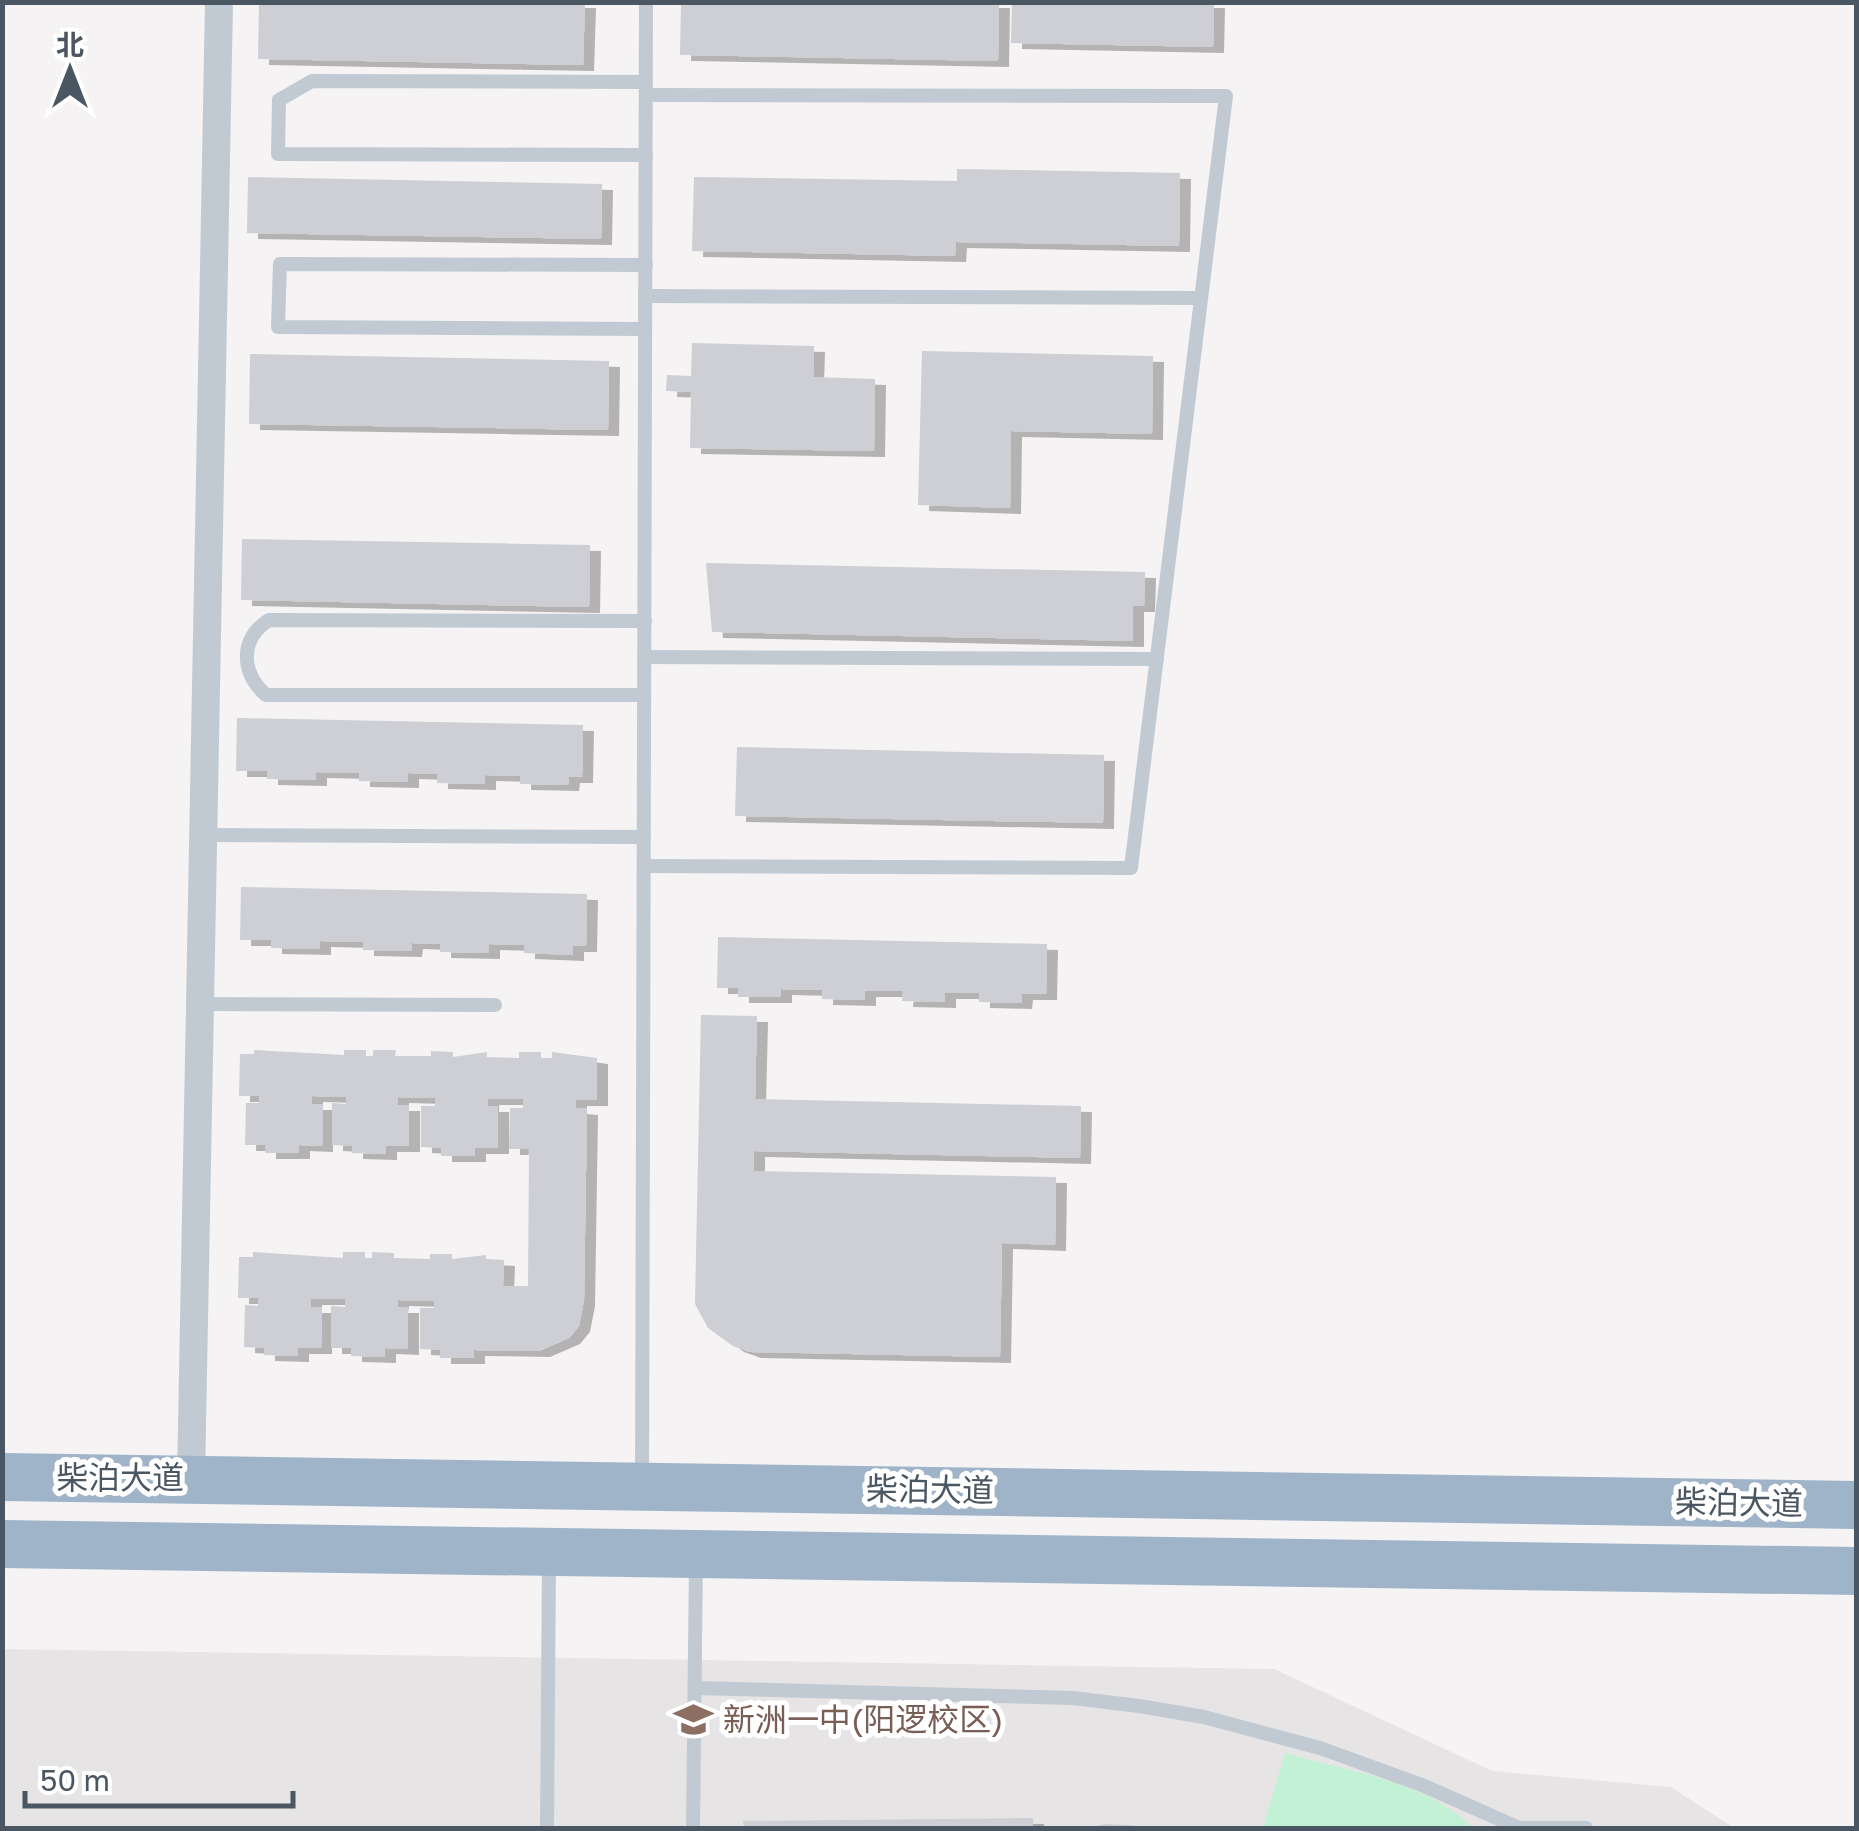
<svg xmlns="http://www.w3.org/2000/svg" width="1859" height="1831" font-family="'Golos Text','Noto Sans SC',sans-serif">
<defs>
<filter id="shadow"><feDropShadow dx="11" dy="6" stdDeviation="0" flood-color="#0004"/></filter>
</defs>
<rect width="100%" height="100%" fill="#f5f3f3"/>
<path fill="#e6e4e5" d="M3,1649L1274,1669L1492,1771L1671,1787L1734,1828H3Z"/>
<path fill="#c3f1d5" d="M1285,1753C1346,1771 1427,1781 1473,1828H1263Z"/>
<g fill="#cdcfd5" filter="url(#shadow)">
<path d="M259,2H585L583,65L258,59Z"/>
<path d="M681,2H999L998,61L680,55Z"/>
<path d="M1012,2H1214L1213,47L1011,43Z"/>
<path d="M957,169L1180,173L1179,246L956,242L955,256L692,251L694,177L957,181Z"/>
<path d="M248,177L602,184L601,239L247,233Z"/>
<path d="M692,343L814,346L813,377L875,379L874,451L690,448L691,392L666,391L667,375L691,376Z"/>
<path d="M922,351L1153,356L1152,434L1011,431L1010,508L918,505Z"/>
<path d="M250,354L609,361L608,430L249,424Z"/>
<path d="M242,539L590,545L589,607L241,600Z"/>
<path d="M706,563L1145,572L1144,606H1133V641L712,632Z"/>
<path d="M237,718L583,725L582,777H569L568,785L520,784V776L485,775V784L437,783V774L408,773V782L359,781V773L316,772V780L267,779V771H236Z"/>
<path d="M737,747L1104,755L1103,823L735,816Z"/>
<path d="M241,887L587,894L586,946H573V955L524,953V945L489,944V953L440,952V944L412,943L411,951L363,950V942L320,941V949L271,948V940H240Z"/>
<path d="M718,937L1047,944L1046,994H1022L1021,1003L979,1002V993H945V1002L902,1001L903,991H865V1000L822,999V990L781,989V997H738V988H717Z"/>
<path d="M701,1015L757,1016L755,1099L1081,1106L1080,1158L754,1151V1171L1056,1177L1055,1245L1002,1243L1000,1357L750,1352L733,1346L708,1328L695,1304Z"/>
<path d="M254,1050L344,1055V1050H366V1056H373V1050H396L395,1056H431V1051L453,1052V1057L487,1052V1057L519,1058V1052H541V1058H552V1052L597,1058V1100H576V1108L587,1109L584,1300L579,1326L569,1338L539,1351L474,1350V1358H440V1350L420,1349V1308H434V1301L398,1300L397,1307H408V1349L385,1348V1357L351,1356V1348H331V1306L345,1307V1299H311V1307H322L321,1348H298V1356L264,1355V1348L244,1347L245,1305L258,1306V1298H238L239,1257H253V1252L343,1258V1252H365V1258H372V1252L394,1253V1258L430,1259V1254H452V1259L486,1255V1259L504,1260L503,1286H528L529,1149H509L510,1108H523V1099H488V1106H498V1148H475V1156H441V1148L421,1147V1106H435V1098L398,1097V1105H409V1146H386V1154L352,1153V1146L332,1145V1103L346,1104V1097L312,1096V1104H323L322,1146L299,1145V1153H265V1145H245L246,1103H259V1096H239L240,1054H254Z"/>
<path d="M1033,1818V1828H744L743,1821Z"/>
<path d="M1105,1824L1130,1825L1140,1827L1091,1828Z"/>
</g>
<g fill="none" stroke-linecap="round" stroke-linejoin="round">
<g stroke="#c1cad2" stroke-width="14">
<path d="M646,155L278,154L279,100L312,81L646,82"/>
<path d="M645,296L1201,298"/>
<path d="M645,329L278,327L280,264L646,265"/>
<path d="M645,657L1157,659"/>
<path d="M644,695H266C241,673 239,639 269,620L645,621"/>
<path d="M204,835L644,837"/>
<path d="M644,866L1131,868L1226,96L646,95"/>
<path d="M200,1004L495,1005"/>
<path d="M642,1482L646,2"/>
<path d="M695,1688L1073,1698L1139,1706L1204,1717L1320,1748L1422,1785L1519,1828H1586"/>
<path d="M547,1828L549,1559"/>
<path d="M693,1828L696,1559"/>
</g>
<path stroke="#c1cad2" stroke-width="28" d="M191,1479L219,2"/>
<g stroke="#9fb4c9" stroke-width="48">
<path d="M2,1477L1856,1505"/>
<path d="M2,1544L1856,1571"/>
</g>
</g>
<defs>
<symbol id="school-bare" viewBox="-9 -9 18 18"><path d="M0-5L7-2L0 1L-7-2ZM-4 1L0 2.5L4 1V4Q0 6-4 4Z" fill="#8d6e63" stroke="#fff" stroke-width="2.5" paint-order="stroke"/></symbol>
</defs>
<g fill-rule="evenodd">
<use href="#school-bare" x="666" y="1692" width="55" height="55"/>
</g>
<g text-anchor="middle" stroke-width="10" stroke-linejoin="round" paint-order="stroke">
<g font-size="32" fill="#4a5661" stroke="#fff">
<text x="120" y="1489">柴泊大道</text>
<text transform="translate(930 1490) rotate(1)" y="11">柴泊大道</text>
<text transform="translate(1739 1503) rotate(1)" y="11">柴泊大道</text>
</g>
<g font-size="32" fill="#785e54" stroke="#fff" text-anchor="start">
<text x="723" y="1731">新洲一中(阳逻校区)</text>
</g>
</g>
<rect width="1859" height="1831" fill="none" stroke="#4a5661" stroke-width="10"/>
<g transform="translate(70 70)" stroke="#ffffff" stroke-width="8" paint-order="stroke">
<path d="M0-8L18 38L0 25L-18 38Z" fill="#4a5661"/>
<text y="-15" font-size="28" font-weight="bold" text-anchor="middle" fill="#4a5661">北</text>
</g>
<path d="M25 1791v15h268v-15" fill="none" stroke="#4a5661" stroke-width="5"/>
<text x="40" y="1791" font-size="30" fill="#4a5661" stroke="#ffffff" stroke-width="8" paint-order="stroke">50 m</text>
</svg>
